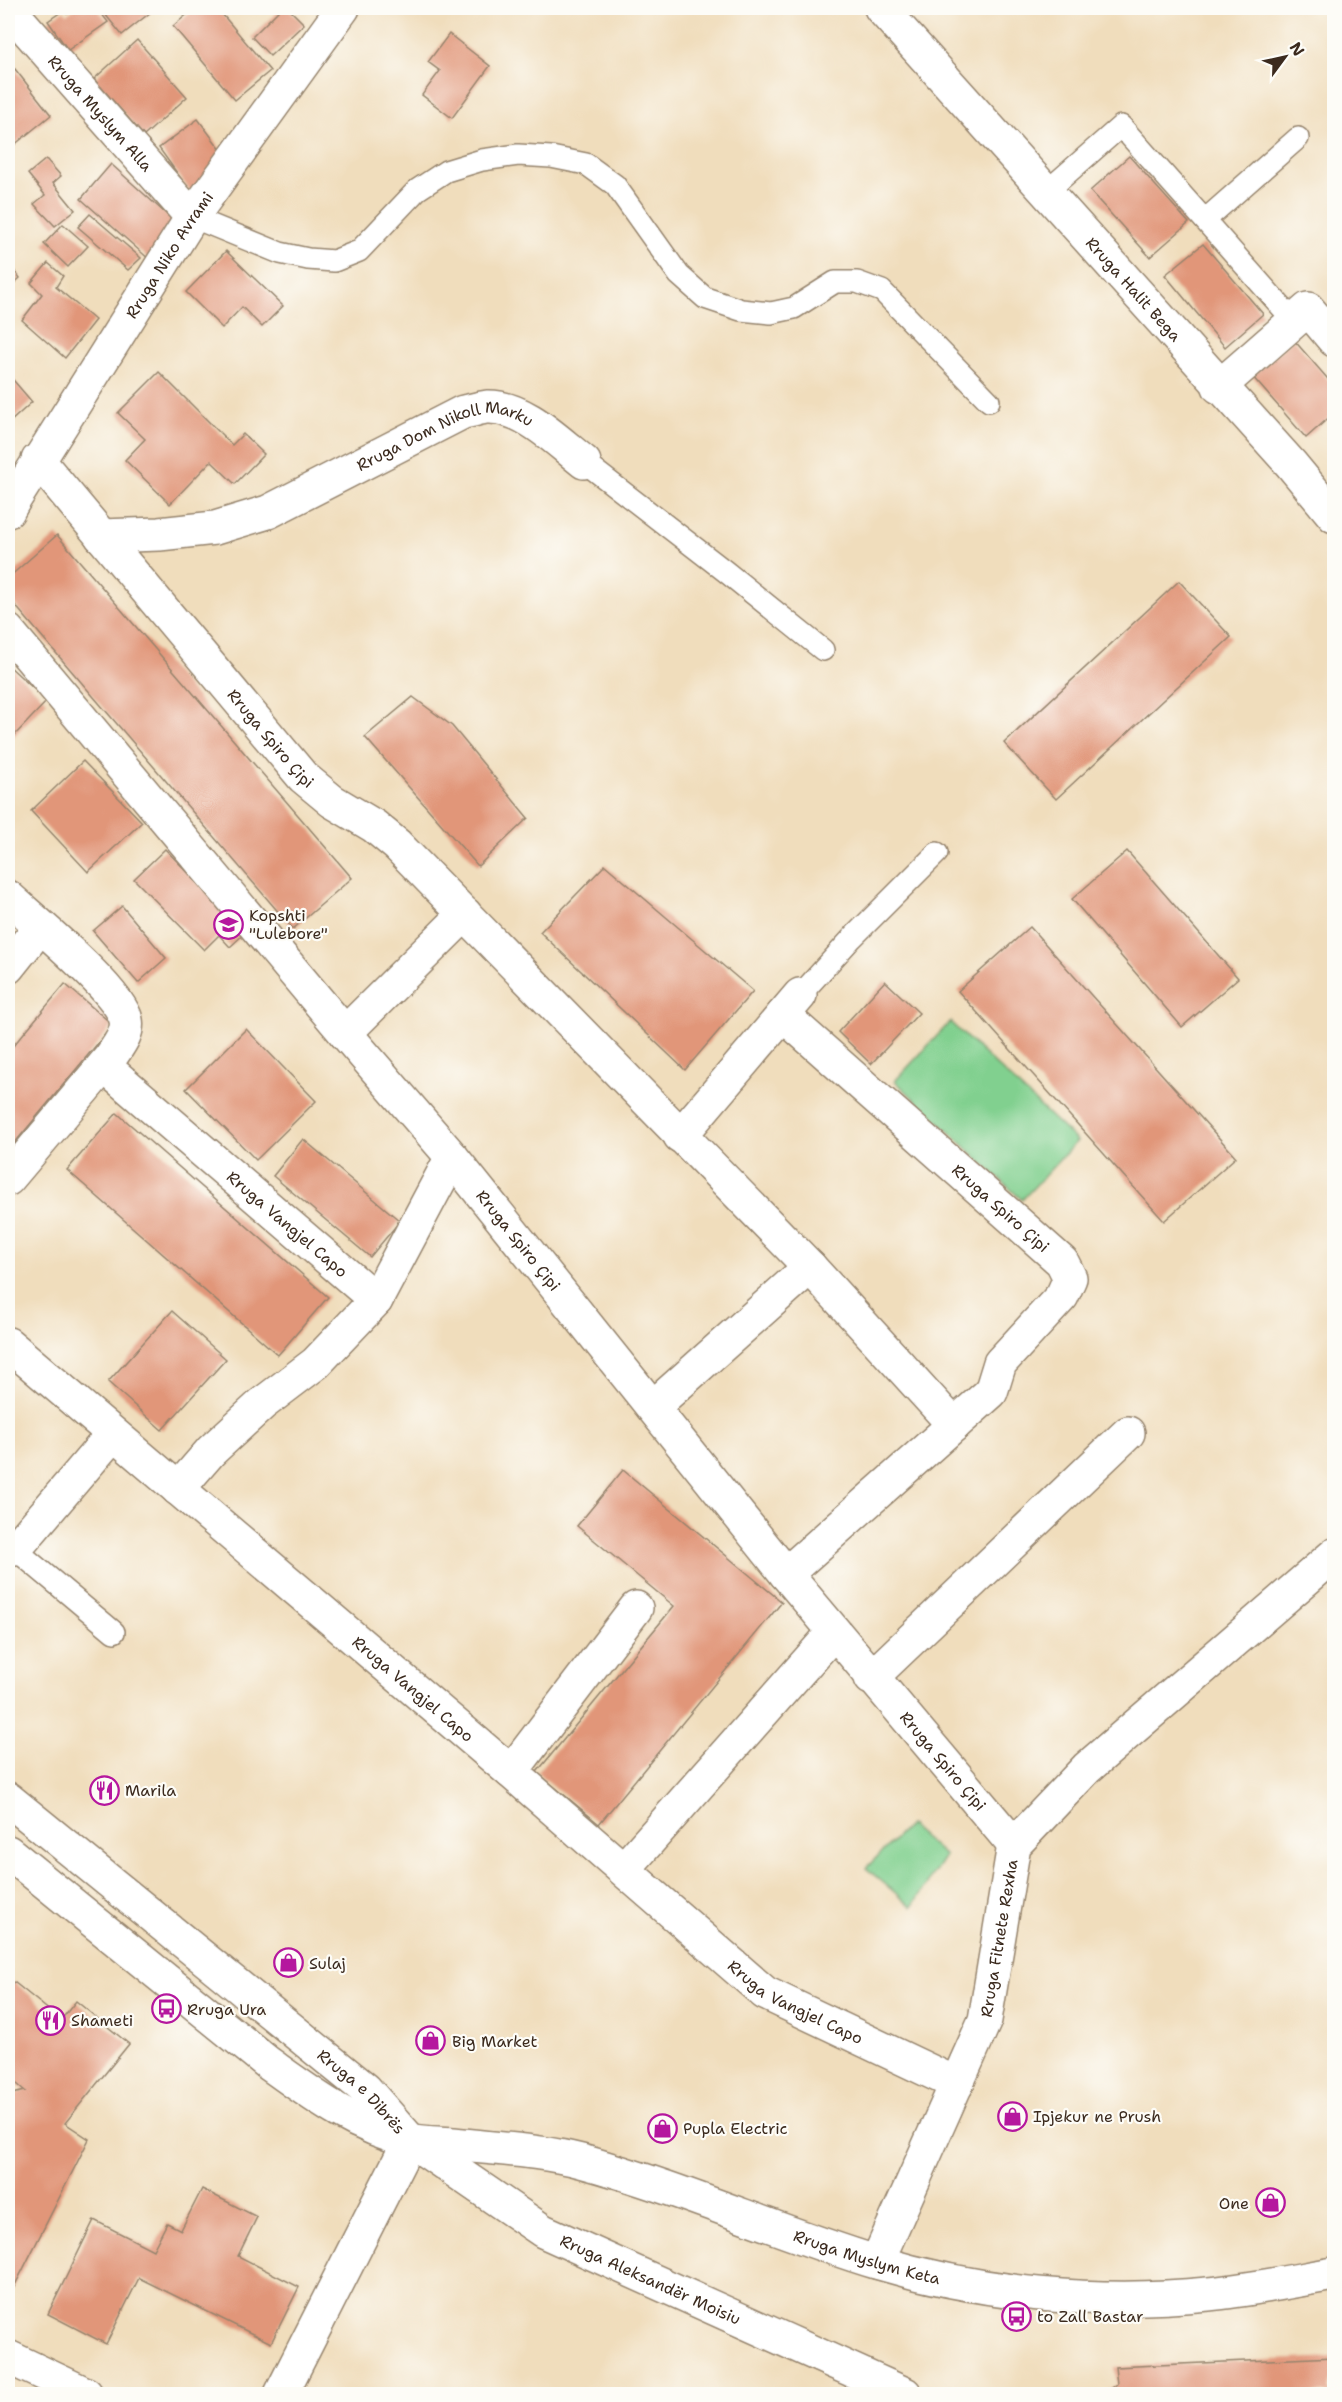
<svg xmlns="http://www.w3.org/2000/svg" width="1342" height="2402" font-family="'Shantell Sans',sans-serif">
<rect width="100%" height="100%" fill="#fdfcf7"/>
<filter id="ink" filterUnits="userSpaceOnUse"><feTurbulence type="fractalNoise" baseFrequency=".0167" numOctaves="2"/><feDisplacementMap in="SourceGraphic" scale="12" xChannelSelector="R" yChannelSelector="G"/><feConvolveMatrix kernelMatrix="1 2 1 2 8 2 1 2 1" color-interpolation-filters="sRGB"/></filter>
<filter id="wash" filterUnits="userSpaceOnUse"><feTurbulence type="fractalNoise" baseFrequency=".008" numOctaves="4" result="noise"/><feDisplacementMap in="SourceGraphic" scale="24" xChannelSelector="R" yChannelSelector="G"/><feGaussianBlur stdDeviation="1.35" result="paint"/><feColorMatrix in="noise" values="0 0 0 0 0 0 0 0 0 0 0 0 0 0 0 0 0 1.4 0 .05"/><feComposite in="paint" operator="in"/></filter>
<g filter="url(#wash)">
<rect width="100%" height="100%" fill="#f0ddbc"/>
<g fill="#81d08f" stroke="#5e7d56" stroke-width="1.5">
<path d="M950,1022L1077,1141L1022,1200L895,1081Z"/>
<path d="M909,1825L945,1856L912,1907L866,1868Z"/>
</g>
<g id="blocks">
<g fill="#e19679">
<path d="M76,8H97L108,22L68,50L48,21L64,10L67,14Z"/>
<path d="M100,8H156L122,35Z"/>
<path d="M195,8H217L270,71L235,100L173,26Z"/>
<path d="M281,8H288L304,24L270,56L252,37Z"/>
<path d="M449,34L490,66L452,118L422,95L440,71L428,62Z"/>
<path d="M137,40L187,97L144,136L94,79Z"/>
<path d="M15,69L51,115L8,150V76Z"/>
<path d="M198,119L230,162L190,191L159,148Z"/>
<path d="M1129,156L1189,223L1150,257L1090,191Z"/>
<path d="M46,159L61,176L53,183L75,210L55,226L34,204L45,195L28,174Z"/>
<path d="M111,164L176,223L150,260L81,199Z"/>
<path d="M90,214L141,258L128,270L78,227Z"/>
<path d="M63,224L88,246L68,267L44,244Z"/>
<path d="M1203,244L1263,314L1225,347L1165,275Z"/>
<path d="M226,251L283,306L262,327L242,307L222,328L186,292Z"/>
<path d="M8,263L20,278L8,289Z"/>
<path d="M48,263L63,276L56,287L95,320L65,358L22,320L42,294L31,283Z"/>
<path d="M1293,339L1334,386V413L1306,438L1252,376Z"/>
<path d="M159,372L232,445L243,434L264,454L235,484L211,461L170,504L125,460L145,439L118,413Z"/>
<path d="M8,374L32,402L10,422L8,419Z"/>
<path d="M57,535L352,878L293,929L8,597V578Z"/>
<path d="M1179,581L1231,637L1056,799L1004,743Z"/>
<path d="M8,665L47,701L13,737L8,732Z"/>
<path d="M413,697L452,726L528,818L478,866L365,737Z"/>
<path d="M83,761L142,822L88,872L31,811Z"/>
<path d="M165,849L246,932L230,947L219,935L204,950L134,879Z"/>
<path d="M1127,851L1238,978L1182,1027L1072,899Z"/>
<path d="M605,865L753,991L685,1070L540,932Z"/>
<path d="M122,906L166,958L138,983L93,931Z"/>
<path d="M1030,927L1236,1157L1164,1221L958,991Z"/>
<path d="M885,981L919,1013L871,1064L838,1032Z"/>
<path d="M65,984L113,1025L8,1151V1052Z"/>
<path d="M246,1029L316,1101L256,1160L186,1089Z"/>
<path d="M117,1113L328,1297L278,1355L67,1170Z"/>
<path d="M303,1139L400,1221L370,1257L273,1176Z"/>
<path d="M172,1311L226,1359L162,1430L108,1382Z"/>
<path d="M623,1470L782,1602L599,1824L537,1772L674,1606L577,1526Z"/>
<path d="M14,1982L61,2020L76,2001L129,2044L65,2123L89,2139L8,2299V2095L25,2091L8,2076V1990Z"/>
<path d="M202,2189L257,2217L238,2256L299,2287L271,2343L139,2278L106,2344L48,2314L94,2220L153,2250L167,2223L181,2230Z"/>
<path d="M1334,2357V2375L1328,2390L1334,2392V2394H1104L1117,2384L1115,2367Z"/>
</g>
</g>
</g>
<g filter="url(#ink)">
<use href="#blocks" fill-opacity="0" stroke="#96846d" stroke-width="1.5"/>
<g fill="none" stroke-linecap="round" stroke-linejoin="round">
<defs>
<g id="lane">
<path d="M1046,192L1121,126L1294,321"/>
<path d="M192,217L280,253L308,259L334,261L359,251L417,190L446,171L482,160L518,155L551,157L586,164L615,185L679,275L705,298L741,310L771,313L794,308L835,282H857L882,291L989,401"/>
<path d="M1205,220L1298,138"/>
<path d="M584,462L725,571L823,650"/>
<path d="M800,995L852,938L937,853"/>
<path d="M15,1549L114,1632"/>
</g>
<g id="street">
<path id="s1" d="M8,8L192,217"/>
<path id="s2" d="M881,8L1291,464L1334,516"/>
<path d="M1219,387L1308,309L1334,340"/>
<path id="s3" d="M38,460L303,777L332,801L374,826L397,845L810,1267L954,1425"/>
<path id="s4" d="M11,505L192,217L343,8"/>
<path id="s5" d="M101,536L159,534L215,528L268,512L463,412C471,411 479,408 487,407C524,406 557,441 584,462"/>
<path id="s6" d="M8,631L345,1033L452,1157L786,1574L1014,1845"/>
<path d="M8,897C33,920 120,991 126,1020C129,1034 117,1047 110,1058L8,1179"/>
<path d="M8,967L40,927"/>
<path id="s7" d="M783,1015L1062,1262L1070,1278L1062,1296L1000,1363L991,1392L786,1574"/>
<path d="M345,1033L465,914"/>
<path id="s8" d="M104,1066L376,1300"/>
<path d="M680,1136L800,995"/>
<path id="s9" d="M8,1344L511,1772L765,1993L957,2084"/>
<path d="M653,1407L810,1267"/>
<path d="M178,1489L211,1451L262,1404L316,1363L376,1300L452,1157"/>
<path d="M15,1549L113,1434"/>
<path d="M871,1678L1128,1433"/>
<path d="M511,1772L636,1608"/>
<path d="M624,1869L834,1632"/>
<path id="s10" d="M877,2262L985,2020L1014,1845L1087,1768L1334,1555"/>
<path d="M8,2357L86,2394"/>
<path d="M281,2394L410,2140"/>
</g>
<g id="secondary">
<path d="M8,501L11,505L8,511"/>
<path id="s11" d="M410,2140L543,2231L905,2394"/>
</g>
<g id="primary">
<path id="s12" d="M8,1799L365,2089L409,2139"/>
<path id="s13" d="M8,1852L268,2063C314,2096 353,2126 409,2140C423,2143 439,2143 453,2144C496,2149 539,2150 581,2161C681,2188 777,2232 876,2262C982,2294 1098,2305 1208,2294C1250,2290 1293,2281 1334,2274"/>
</g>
</defs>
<use href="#lane" stroke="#96846d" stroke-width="24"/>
<use href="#street" stroke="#96846d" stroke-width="36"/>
<use href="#secondary" stroke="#96846d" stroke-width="36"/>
<use href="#primary" stroke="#96846d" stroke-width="36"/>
<use href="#lane" stroke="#fff" stroke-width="21"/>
<use href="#street" stroke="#fff" stroke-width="33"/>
<use href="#secondary" stroke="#fff" stroke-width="33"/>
<use href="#primary" stroke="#fff" stroke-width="33"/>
</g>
</g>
<defs>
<symbol id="school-ring" viewBox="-11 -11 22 22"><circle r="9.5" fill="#fdfcf7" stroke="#b5179e" stroke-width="1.5"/><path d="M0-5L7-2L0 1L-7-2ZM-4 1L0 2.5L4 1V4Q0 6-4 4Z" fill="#b5179e"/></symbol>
<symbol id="restaurant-ring" viewBox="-11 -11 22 22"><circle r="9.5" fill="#fdfcf7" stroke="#b5179e" stroke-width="1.5"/><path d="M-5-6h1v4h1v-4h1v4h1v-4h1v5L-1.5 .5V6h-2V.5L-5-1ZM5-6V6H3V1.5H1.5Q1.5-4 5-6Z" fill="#b5179e"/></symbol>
<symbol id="shop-ring" viewBox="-11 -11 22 22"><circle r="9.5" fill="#fdfcf7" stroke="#b5179e" stroke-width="1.5"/><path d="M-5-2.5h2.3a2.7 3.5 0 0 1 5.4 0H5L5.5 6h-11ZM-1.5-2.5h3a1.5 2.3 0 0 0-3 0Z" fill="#b5179e"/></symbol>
<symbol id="bus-ring" viewBox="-11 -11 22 22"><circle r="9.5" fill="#fdfcf7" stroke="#b5179e" stroke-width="1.5"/><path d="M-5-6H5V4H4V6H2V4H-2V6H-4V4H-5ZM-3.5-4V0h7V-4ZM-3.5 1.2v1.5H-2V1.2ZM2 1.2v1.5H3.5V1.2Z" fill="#b5179e"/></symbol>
</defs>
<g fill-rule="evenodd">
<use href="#school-ring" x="212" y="908" width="33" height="33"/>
<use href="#restaurant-ring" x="88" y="1774" width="33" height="33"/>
<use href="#shop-ring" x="272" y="1946" width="33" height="33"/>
<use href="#bus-ring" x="150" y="1992" width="33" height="33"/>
<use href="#restaurant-ring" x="34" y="2004" width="33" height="33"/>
<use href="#shop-ring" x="414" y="2024" width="33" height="33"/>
<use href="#shop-ring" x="996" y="2100" width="33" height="33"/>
<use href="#shop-ring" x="646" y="2112" width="33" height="33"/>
<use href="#shop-ring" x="1254" y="2186" width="33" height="33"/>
<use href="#bus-ring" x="1000" y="2300" width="33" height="33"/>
</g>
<g text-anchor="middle" stroke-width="4.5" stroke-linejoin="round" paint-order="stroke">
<g font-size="16" fill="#3b2a1e" stroke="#fdfcf7">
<text dy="6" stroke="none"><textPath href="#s1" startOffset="140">Rruga Myslym Alla</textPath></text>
<text dy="6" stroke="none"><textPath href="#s4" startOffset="296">Rruga Niko Avrami</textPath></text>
<text dy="6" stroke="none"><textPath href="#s2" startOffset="378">Rruga Halit Bega</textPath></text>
<text dy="6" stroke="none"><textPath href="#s5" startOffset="366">Rruga Dom Nikoll Marku</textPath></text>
<text dy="6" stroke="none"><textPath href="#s3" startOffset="363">Rruga Spiro Çipi</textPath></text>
<text dy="6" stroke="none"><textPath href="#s7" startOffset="291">Rruga Spiro Çipi</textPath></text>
<text dy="6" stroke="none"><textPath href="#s8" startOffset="242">Rruga Vangjel Capo</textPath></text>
<text dy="6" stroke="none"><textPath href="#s6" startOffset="795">Rruga Spiro Çipi</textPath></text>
<text dy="6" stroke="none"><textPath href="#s9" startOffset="532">Rruga Vangjel Capo</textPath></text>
<text dy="6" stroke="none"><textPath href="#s6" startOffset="1467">Rruga Spiro Çipi</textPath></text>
<text dy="6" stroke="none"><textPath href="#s10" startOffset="348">Rruga Fitnete Rexha</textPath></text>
<text dy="6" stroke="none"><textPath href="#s9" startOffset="1028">Rruga Vangjel Capo</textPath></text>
<text dy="6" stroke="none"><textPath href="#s12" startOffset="459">Rruga e Dibrës</textPath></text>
<text dy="6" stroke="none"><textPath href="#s13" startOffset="972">Rruga Myslym Keta</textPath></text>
<text dy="6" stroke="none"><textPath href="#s11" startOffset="279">Rruga Aleksandër Moisiu</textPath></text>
</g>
<g font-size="16" fill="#3b2a1e" stroke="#fdfcf7" text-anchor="start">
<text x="249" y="921">Kopshti<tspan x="249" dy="18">"Lulebore"</tspan></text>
<text x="125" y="1796">Marila</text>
<text x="309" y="1969">Sulaj</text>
<text x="187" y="2015">Rruga Ura</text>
<text x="71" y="2026">Shameti</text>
<text x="452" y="2047">Big Market</text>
<text x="1033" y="2122">Ipjekur ne Prush</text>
<text x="683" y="2134">Pupla Electric</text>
<text x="1249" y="2209" text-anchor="end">One</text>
<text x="1037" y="2322">to Zall Bastar</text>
</g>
</g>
<rect width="1342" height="2402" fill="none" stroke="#fdfcf7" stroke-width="30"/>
<g transform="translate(1285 57) rotate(57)" stroke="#fdfcf7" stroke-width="4.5" paint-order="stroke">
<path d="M0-4.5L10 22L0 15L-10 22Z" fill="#3b2a1e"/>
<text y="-9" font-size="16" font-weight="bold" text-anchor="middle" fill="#3b2a1e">N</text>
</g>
</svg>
